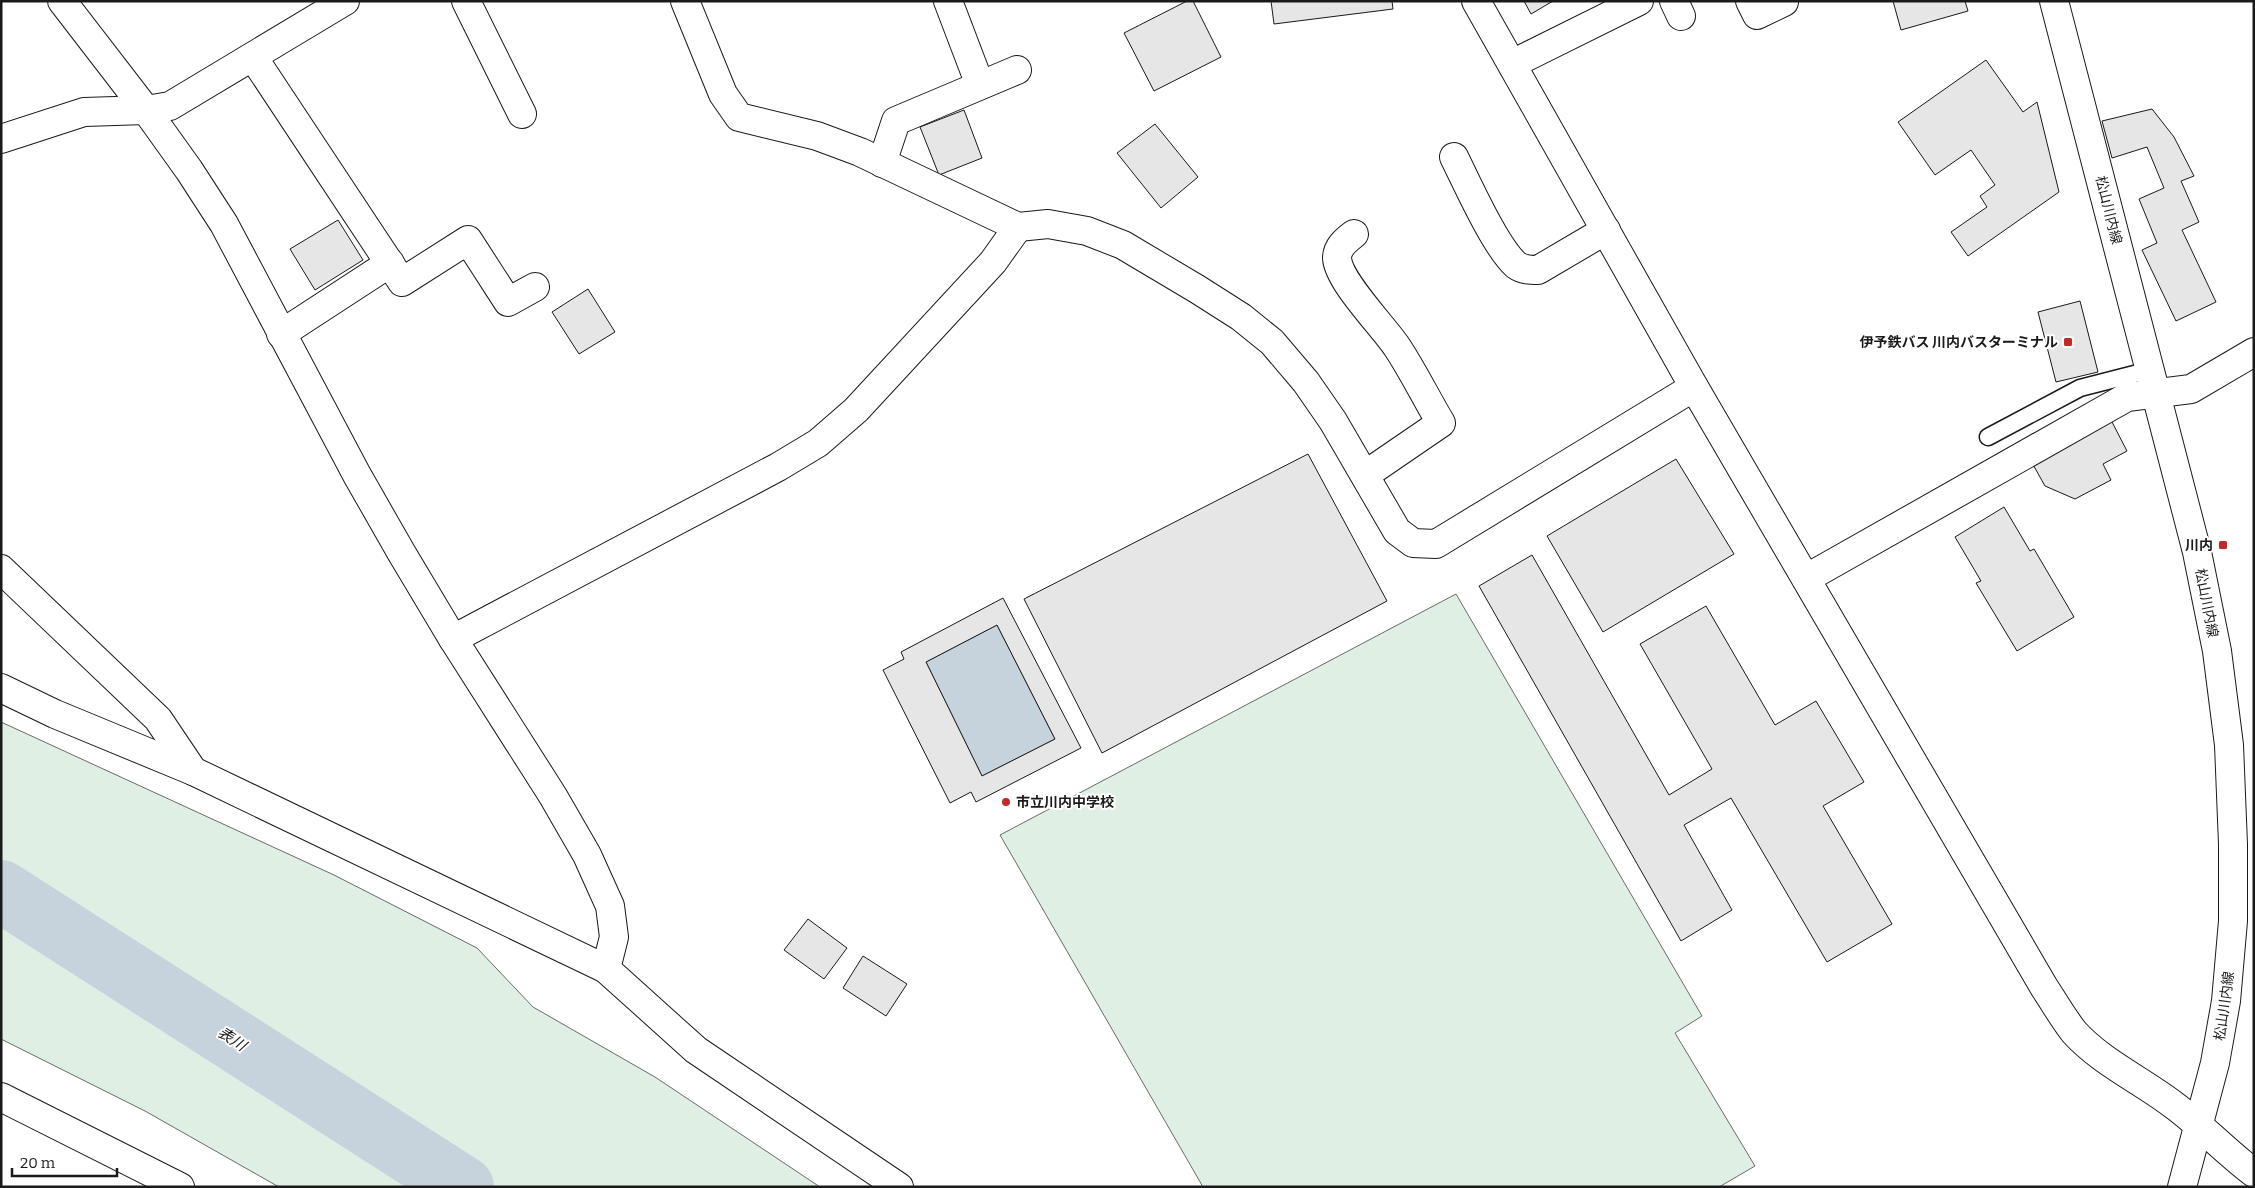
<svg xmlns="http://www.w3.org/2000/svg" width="2255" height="1188" font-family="Bitter,'Noto Sans JP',serif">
<rect width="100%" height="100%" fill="#fff"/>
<g fill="#e0efe3" stroke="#6a6a6a">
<path d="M1456,594L1702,1016L1675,1033L1755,1166L1719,1187H1203L1000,835Z"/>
<path d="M1,722L334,875L477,948L533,1007L655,1077L820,1187H279L145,1111L1,1039Z"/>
</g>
<path fill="#c6d2dc" stroke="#6a6a6a" d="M997,625L1055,739L982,776L926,662Z"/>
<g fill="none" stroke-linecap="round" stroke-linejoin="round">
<path stroke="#c6d2dc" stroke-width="62" d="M1,891L463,1187"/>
</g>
<g fill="#e6e6e6" stroke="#1a1a1a" fill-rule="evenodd">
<path d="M1187,1H1193L1221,57L1154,91L1124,33Z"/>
<path d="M1271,1H1392L1393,9L1274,24Z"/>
<path d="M1524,1H1553L1531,14Z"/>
<path d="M1893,1H1965L1968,11L1901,30Z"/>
<path d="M1986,60L2023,112L2037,102L2059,192L1968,256L1951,232L1987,207L1980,196L1995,185L1971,150L1935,175L1898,122Z"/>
<path d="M2152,109L2174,137L2194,176L2181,181L2199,222L2182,230L2216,302L2176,321L2142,250L2157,243L2139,199L2164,188L2147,147L2112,158L2102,121Z"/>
<path d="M964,110L982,158L939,175L920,127Z"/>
<path d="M1155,124L1198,177L1161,208L1117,153Z"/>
<path d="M338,220L363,260L315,290L290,249Z"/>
<path d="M588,289L615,332L579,354L552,312Z"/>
<path d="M2080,301L2098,372L2056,382L2038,312Z"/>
<path d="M2111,420L2127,451L2103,464L2111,480L2075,499L2045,486L2031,461Z"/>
<path d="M1308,454L1387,601L1102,753L1024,599Z"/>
<path d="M1676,459L1734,554L1603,632L1547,536Z"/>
<path d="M2004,507L2030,551L2034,549L2074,617L2017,651L1976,583L1981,581L1955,537Z"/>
<path d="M1532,555L1669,795L1712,769L1640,644L1706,606L1775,725L1816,701L1864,782L1823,806L1892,924L1827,962L1731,798L1684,825L1732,910L1681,941L1479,586Z"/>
<path d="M1003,598L1081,748L976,802L971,792L950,803L883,670L904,659L901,652ZM997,625L1055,739L982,776L926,662Z"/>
<path d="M808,919L847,948L824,979L784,950Z"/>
<path d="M863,956L907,984L886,1016L843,988Z"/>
</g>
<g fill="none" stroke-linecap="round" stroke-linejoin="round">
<defs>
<path id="lane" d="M1988,437L2080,388L2150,370"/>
<g id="street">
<path d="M62,1L146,110L189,170L224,224L357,475L401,552L453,639L553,796L587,855L610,906L614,937L606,969"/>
<path d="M466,1L522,114"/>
<path d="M685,1L723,94L739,117L817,136L860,152L1018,227L1048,224L1087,231L1123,245L1197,289L1241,317L1272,342L1306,382L1333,421L1397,531L1413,543L1436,544L1694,387"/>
<path d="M948,1L980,85"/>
<path d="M1476,1L1694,387L2044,987C2054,1002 2063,1018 2074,1032C2102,1063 2143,1081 2175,1106C2203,1127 2226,1152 2254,1173"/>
<path d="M1674,1L1681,16"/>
<path d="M1750,1L1757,15L1784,2"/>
<path d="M253,57L402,282L468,240L508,302L535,287"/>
<path d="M1512,64L1639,1"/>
<path d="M1,139L84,112L146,110L170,106L345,1"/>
<path d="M1454,157C1468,185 1495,246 1516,265C1523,270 1531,270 1538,270L1606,230"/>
<path d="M882,163L896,121L1017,70"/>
<path d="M1354,234C1346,240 1337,247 1337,258C1338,281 1383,326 1397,347C1413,371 1426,398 1441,423L1365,475"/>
<path d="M281,334L390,263"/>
<path d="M1,569L158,719L193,771L606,969L696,1050L899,1187"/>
<path d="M1807,578L2127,397L2191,389L2254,352"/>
<path d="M453,639L778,467L818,443L856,410L993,262L1018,227"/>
<path d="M1,688L55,714L193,771"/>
<path d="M1,1097L180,1187"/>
</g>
<path id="secondary" d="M2054,1L2197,552L2217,651L2229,745L2233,844V921L2226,1001L2215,1063L2182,1187"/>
</defs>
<use href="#lane" stroke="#1a1a1a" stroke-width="19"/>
<use href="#street" stroke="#1a1a1a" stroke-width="30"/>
<use href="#secondary" stroke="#1a1a1a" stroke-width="30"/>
<use href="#lane" stroke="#fff" stroke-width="16"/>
<use href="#street" stroke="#fff" stroke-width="28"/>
<use href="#secondary" stroke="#fff" stroke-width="28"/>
</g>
<g fill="#c62828" stroke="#fff" stroke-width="2">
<rect x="2063" y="337" width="10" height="10" rx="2.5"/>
<rect x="2218" y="540" width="10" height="10" rx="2.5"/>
<circle cx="1006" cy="802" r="5"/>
</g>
<g text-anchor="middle" stroke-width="4" stroke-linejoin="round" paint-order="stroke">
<g font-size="14" fill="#1a1a1a" stroke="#fff">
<text transform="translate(2109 210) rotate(76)" y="5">松山川内線</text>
<text transform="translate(2207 603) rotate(79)" y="5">松山川内線</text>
<text transform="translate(2224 1006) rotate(-82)" y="5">松山川内線</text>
</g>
<g font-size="14" font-weight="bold" fill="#1a1a1a" stroke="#fff" text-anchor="end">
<text x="2058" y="347">伊予鉄バス 川内バスターミナル</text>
<text x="2213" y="550">川内</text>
<text x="1016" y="807" text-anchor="start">市立川内中学校</text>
</g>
<g font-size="15" font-style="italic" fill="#1a1a1a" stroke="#fff">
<text transform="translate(232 1039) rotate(33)" y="5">表川</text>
</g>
</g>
<rect width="2255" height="1188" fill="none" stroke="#1a1a1a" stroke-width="5"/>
<path d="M12 1168v8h105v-8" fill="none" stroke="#1a1a1a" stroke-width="2.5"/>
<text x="20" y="1168" font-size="15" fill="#1a1a1a" stroke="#ffffff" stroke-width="4" paint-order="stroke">20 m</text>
</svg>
